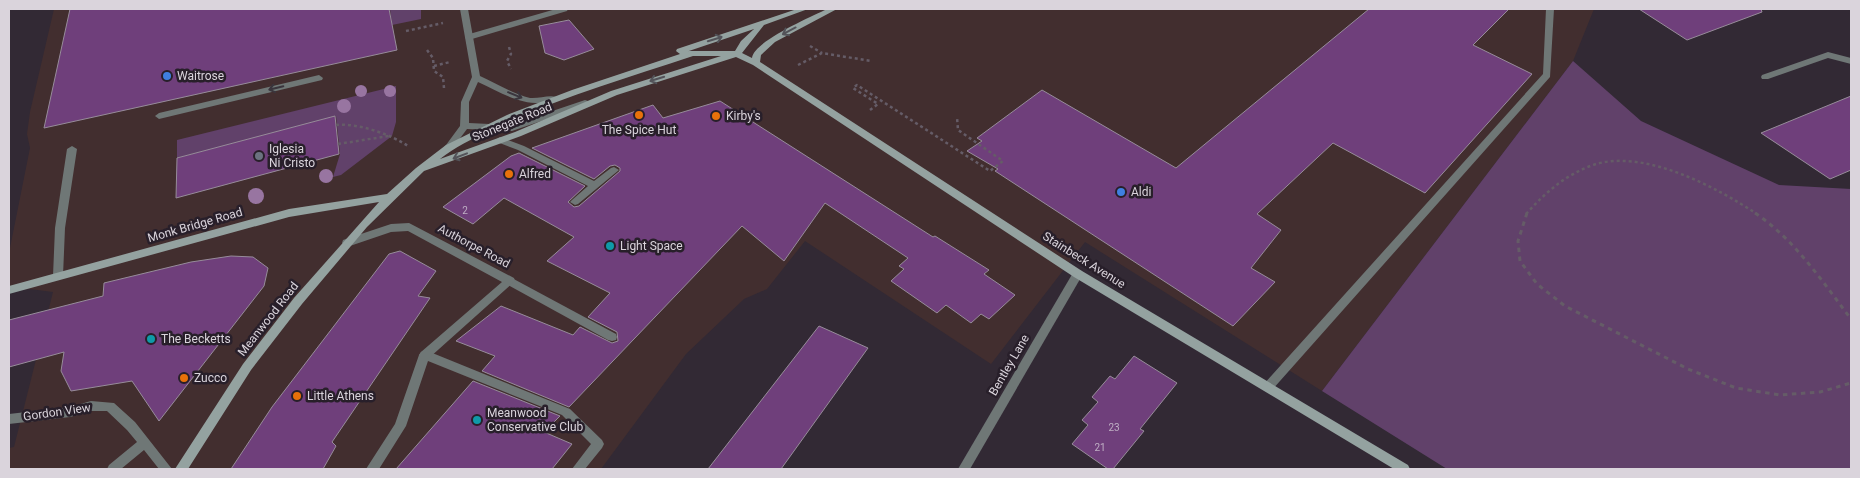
<svg xmlns="http://www.w3.org/2000/svg" width="1860" height="478" font-family="Roboto,sans-serif">
<rect width="100%" height="100%" fill="#322934"/>
<path fill="#422e2f" d="M54,9H1594L1573,61L1322,391L1085,242L991,364L805,241L767,289L744,299L686,354L601,469H9V448L14,447L53,292L30,289L9,291V253L30,148L27,134L30,112Z"/>
<g fill="#61416a">
<path d="M390,9H421V19L392,25Z"/>
<path d="M1573,61L1641,121L1779,185L1851,189V469H1447L1322,391Z"/>
<path d="M396,86V122L392,136L341,175L333,177L340,154L336,116L177,158V140Z"/>
</g>
<g fill="#6f3f7b" stroke="#978c9a">
<path d="M70,9H389L397,50L44,128Z"/>
<path d="M1369,9H1509L1473,45L1532,74L1425,193L1333,143L1257,214L1281,230L1251,268L1275,282L1233,326L995,171L998,169L967,151L982,141L977,138L1042,90L1176,168Z"/>
<path d="M1639,9H1761L1762,12L1687,40Z"/>
<path d="M569,20L594,49L564,60L545,53L539,26Z"/>
<path d="M1851,96V170L1830,179L1761,133Z"/>
<path d="M720,101L933,237L935,236L989,270L984,274L1015,295L989,319L981,314L971,323L946,305L937,313L891,281L904,269L899,266L908,258L825,203L784,261L742,226L569,407L482,371L495,356L456,341L501,306L573,335L580,327L612,343L618,341L617,332L588,317L610,293L547,261L574,237L504,198L473,224L443,207L511,156L519,153L585,186L568,202L574,207L579,206L620,171V168L615,165L610,166L594,179L532,148L653,105L663,118Z"/>
<path d="M335,116L339,154L176,198L177,158Z"/>
<path d="M400,251L436,271L418,296L430,298L332,442L336,446L323,469H231L272,407L389,254Z"/>
<path d="M231,256L253,257L268,268L264,286L159,421L132,381L71,391L61,371L64,352L9,367V320L103,296L104,283L191,262Z"/>
<path d="M819,326L868,348L781,469H708Z"/>
<path d="M1134,356L1177,383L1140,429L1144,431L1113,469H1108L1072,444L1088,425L1082,420L1098,402L1092,397L1110,376L1115,379Z"/>
<path d="M473,381L560,416L544,432L572,444L552,469H396Z"/>
</g>
<g fill="none" stroke-linecap="round" stroke-linejoin="round">
<g stroke="#655c67" stroke-width="2.5" stroke-dasharray="3 3" stroke-linecap="butt">
<path d="M406,31L443,23"/>
<path d="M810,46L822,53"/>
<path d="M509,47L511,54L507,61L511,69"/>
<path d="M427,50L433,58L434,71L443,77L444,88"/>
<path d="M798,65L822,53L871,61"/>
<path d="M434,66L450,62"/>
<path d="M870,110L878,104L853,88L857,85L990,171L1003,161L958,130L957,117"/>
<path d="M336,125C358,123 390,134 408,146"/>
<path d="M338,144L389,136"/>
<path d="M1526,214C1545,193 1565,175 1593,165C1643,148 1716,187 1757,214"/>
</g>
<g stroke="#655c67" stroke-width="3" stroke-dasharray="4.5 4.5" stroke-linecap="butt">
<path d="M1527,213L1518,241L1520,261L1537,284L1565,306L1688,369L1736,388L1780,395L1820,392L1851,383"/>
<path d="M1755,213C1795,240 1822,281 1851,319"/>
</g>
<g fill="#6f7776" fill-rule="evenodd">
<path d="M556,9H568L567,11L472,39H466L465,37L466,35Z"/>
<path d="M1546,9H1554L1550,77L1272,390L1268,392L1264,390L1262,387L1264,384L1543,74Z"/>
<path d="M319,75L323,78L322,80L159,119L155,116L159,113Z"/>
<path d="M500,137L524,146L594,181L611,168L614,167L619,170L578,204L575,205L570,202L572,200L588,186L518,150L497,142L495,140Z"/>
<path d="M72,146L77,149L65,228L63,276L62,279H54L53,276L55,228L67,149Z"/>
<path d="M510,277L616,334L617,337L616,340L612,341L608,340L506,284L505,281L506,278Z"/>
<path d="M425,350L570,409L602,440L604,444L602,448L585,469H572L591,444L562,415L428,361L406,426L379,469H366L395,424L419,355L421,352Z"/>
</g>
<g fill="#6f7776" fill-rule="evenodd">
<path d="M460,9H468L480,76C496,83 513,94 530,98C540,99 553,93 560,99C556,103 551,102 546,103C519,105 502,93 478,82L469,102V123L511,125L585,100L588,101L589,103L588,105L512,131L467,129L452,149H446L444,147L446,145L460,126L461,102L472,77Z"/>
<path d="M1828,52L1851,58V64L1828,58L1768,79H1762L1761,77L1762,75Z"/>
<path d="M409,223L514,278L515,281L429,358L425,360L421,358L419,355L421,352L502,282L408,231L391,232L347,247L342,243L343,240L391,224Z"/>
<path d="M1078,270L1082,271L1083,274L970,469H958L1074,271Z"/>
<path d="M91,401L114,403L135,422L172,469H159L144,450L121,469H107L109,465L137,442L127,430L107,411H91L70,417L9,424V414L70,407Z"/>
</g>
<path fill="#94a2a0" fill-rule="evenodd" d="M797,9H808L764,25L742,53L752,58C754,41 811,17 827,9H837L775,42L761,55L760,62L1082,271L1408,465L1410,469H1394L1074,277L753,65L736,57L617,95L521,136L424,171L367,227L302,304L251,370L188,469H175L243,364L294,298L379,202L289,217L9,294V286L289,209L387,194L416,168L446,145L507,115L572,90L689,51H735L741,41L754,29L683,53L680,54L676,51L677,49ZM693,56H721L611,91L515,132L440,159C455,147 472,139 489,131C554,99 624,79 693,56Z"/>
</g>
<g fill="#9875a1">
<circle cx="361" cy="91" r="6"/>
<circle cx="390" cy="91" r="6"/>
<circle cx="344" cy="106" r="7"/>
<circle cx="326" cy="176" r="7"/>
<circle cx="256" cy="196" r="8"/>
</g>
<defs><path id="oneway-shaft" d="M-6 0H5M1.5-3L5.5 0L1.5 3" fill="none" stroke-width="1.6" stroke-linecap="round" stroke-linejoin="round" transform="scale(1.25)"/></defs>
<g stroke="#535359">
<use href="#oneway-shaft" transform="translate(789 31) rotate(152)"/>
<use href="#oneway-shaft" transform="translate(715 39) rotate(-17)"/>
<use href="#oneway-shaft" transform="translate(657 79) rotate(163)"/>
<use href="#oneway-shaft" transform="translate(460 156) rotate(159)"/>
</g>
<g stroke="#3a353d">
<use href="#oneway-shaft" transform="translate(276 88) rotate(167)"/>
<use href="#oneway-shaft" transform="translate(515 95) rotate(22)"/>
</g>
<g fill="#3f7fe0" stroke="#281f2a" stroke-width="2">
<circle cx="167" cy="76" r="5"/>
<circle cx="1121" cy="192" r="5"/>
</g>
<g fill="#e8710a" stroke="#281f2a" stroke-width="2">
<circle cx="639" cy="115" r="5"/>
<circle cx="716" cy="116" r="5"/>
<circle cx="509" cy="174" r="5"/>
<circle cx="184" cy="378" r="5"/>
<circle cx="297" cy="396" r="5"/>
</g>
<circle fill="#6b7280" stroke="#281f2a" stroke-width="2" cx="259" cy="156" r="5"/>
<g fill="#0f9aa8" stroke="#281f2a" stroke-width="2">
<circle cx="610" cy="246" r="5"/>
<circle cx="151" cy="339" r="5"/>
<circle cx="477" cy="420" r="5"/>
</g>
<g text-anchor="middle" stroke-width="5" stroke-linejoin="round" paint-order="stroke">
<g font-size="10" fill="#bfafc4">
<text x="465" y="214">2</text>
<text x="1114" y="431">23</text>
<text x="1100" y="451">21</text>
</g>
<g font-size="12" fill="#dad4dc" stroke="#281f2a" text-anchor="start">
<text x="177" y="80">Waitrose</text>
<text x="726" y="120">Kirby's</text>
<text x="639" y="134" text-anchor="middle">The Spice Hut</text>
<text x="269" y="153">Iglesia<tspan x="269" dy="14">Ni Cristo</tspan></text>
<text x="519" y="178">Alfred</text>
<text x="1131" y="196">Aldi</text>
<text x="620" y="250">Light Space</text>
<text x="161" y="343">The Becketts</text>
<text x="194" y="382">Zucco</text>
<text x="307" y="400">Little Athens</text>
<text x="487" y="417">Meanwood<tspan x="487" dy="14">Conservative Club</tspan></text>
</g>
<g font-size="12" fill="#dad4dc" stroke="#281f2a">
<text transform="translate(512 122) rotate(-22)" y="4">Stonegate Road</text>
<text transform="translate(195 225) rotate(-16)" y="4">Monk Bridge Road</text>
<text transform="translate(474 246) rotate(28)" y="4">Authorpe Road</text>
<text transform="translate(1084 260) rotate(32)" y="4">Stainbeck Avenue</text>
<text transform="translate(268 319) rotate(-52)" y="4">Meanwood Road</text>
<text transform="translate(1009 365) rotate(-60)" y="4">Bentley Lane</text>
<text transform="translate(57 412) rotate(-8)" y="4">Gordon View</text>
</g>
</g>
<rect width="1860" height="478" fill="none" stroke="#dad4dc" stroke-width="20"/>
</svg>
